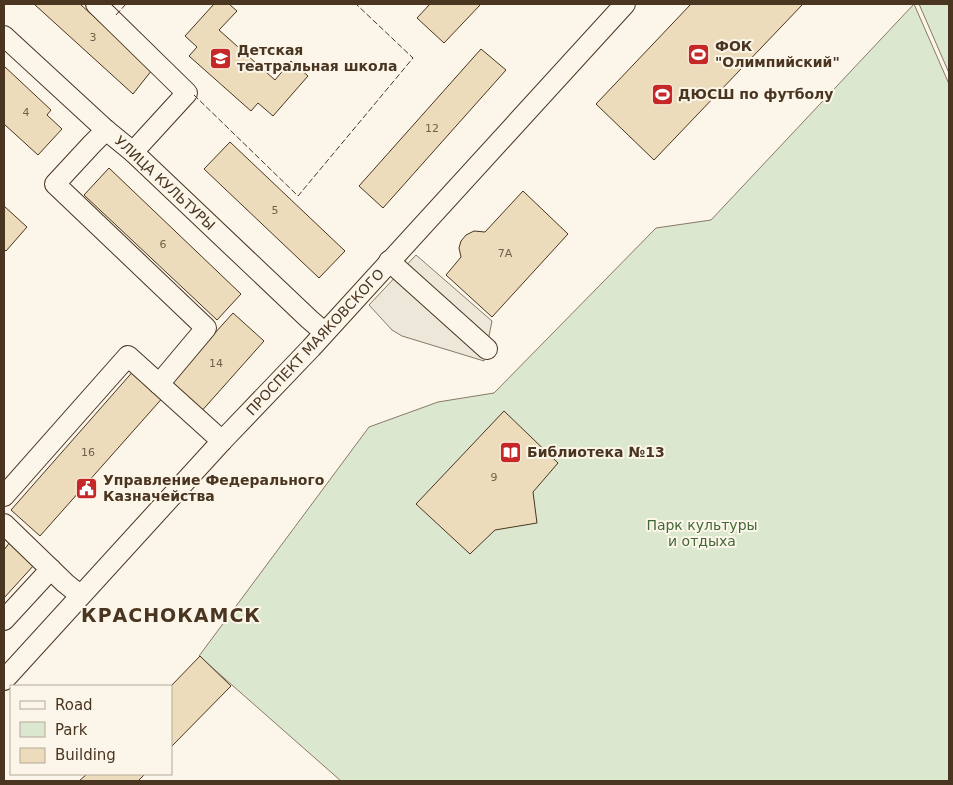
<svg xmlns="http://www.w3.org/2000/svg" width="953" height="785" font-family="'DejaVu Sans',sans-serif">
<rect width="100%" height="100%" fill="#fbf6e9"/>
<g fill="#dce7d0" stroke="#887966">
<path d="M914,4L949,84V781H341L199,656L369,427L438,402L494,393L656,228L711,220Z"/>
<path d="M919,4H949V73Z"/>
</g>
<path fill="#ede7d9" stroke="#887966" d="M416,255L492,321L484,361L402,336L392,330L369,305Z"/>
<g fill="#ecdcbc" stroke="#4a3520">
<path d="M34,4H80L152,70L133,94Z"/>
<path d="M214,4H229L237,11L219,30L275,80L291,61L308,76L273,116L258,103L251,111L189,56L197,47L185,36Z"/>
<path d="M430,4H481L444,43L417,18Z"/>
<path d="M691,4H803L654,160L596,104Z"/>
<path d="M481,49L506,70L383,208L359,186Z"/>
<path d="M4,66L51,110L47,115L62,129L38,155L4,124Z"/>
<path d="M230,142L345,251L319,278L204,169Z"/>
<path d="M109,168L241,294L217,320L84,195Z"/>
<path d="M523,191L568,234L492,317L446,275L461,257L459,248L461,241L466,235L474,231L485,232Z"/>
<path d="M4,206L27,227L6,251L4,249Z"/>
<path d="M233,313L264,341L199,414L167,386Z"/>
<path d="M136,368L166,394L40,536L11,510Z"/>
<path d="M504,411L558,463L533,492L537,523L495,530L470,554L416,504Z"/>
<path d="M10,542L34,565L4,598V550Z"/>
<path d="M200,656L231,686L171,747V686Z"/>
<path d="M87,774H145L138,781H79Z"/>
</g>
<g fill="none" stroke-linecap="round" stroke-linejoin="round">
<defs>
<g id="minor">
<path d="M96,4L187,93L133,152"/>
<path d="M4,36L106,130L133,152L309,319L324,332"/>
<path d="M106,130L92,144L55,184L206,328L159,384"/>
<path d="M389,261L487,349"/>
<path d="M4,496L128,356L222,441"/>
<path d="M4,524L65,583L80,595"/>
<path d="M4,620L51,569"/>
<path d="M4,680L222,441L311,348L625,4"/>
</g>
</defs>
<use href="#minor" stroke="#4a3520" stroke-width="22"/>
<use href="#minor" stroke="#fbf6e9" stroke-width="20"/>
<g stroke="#4a3520" stroke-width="1" stroke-dasharray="6 2.5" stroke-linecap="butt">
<path d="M116,15L126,4"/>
<path d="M194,95L298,196L413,58L356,4"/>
</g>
</g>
<defs>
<symbol id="stadium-square" viewBox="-11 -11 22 22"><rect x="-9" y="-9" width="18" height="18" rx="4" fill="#c62828" stroke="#fbf6e9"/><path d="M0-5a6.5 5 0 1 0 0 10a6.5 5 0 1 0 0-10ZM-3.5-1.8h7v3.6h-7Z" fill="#fff"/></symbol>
<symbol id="school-square" viewBox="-11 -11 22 22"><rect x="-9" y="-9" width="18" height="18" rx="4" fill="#c62828" stroke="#fbf6e9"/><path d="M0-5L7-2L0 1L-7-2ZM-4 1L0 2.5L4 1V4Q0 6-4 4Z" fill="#fff"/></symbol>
<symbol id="library-square" viewBox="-11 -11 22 22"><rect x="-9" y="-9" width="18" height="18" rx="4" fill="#c62828" stroke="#fbf6e9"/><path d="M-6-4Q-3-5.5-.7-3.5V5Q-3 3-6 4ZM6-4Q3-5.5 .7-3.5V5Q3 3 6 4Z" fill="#fff"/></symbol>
<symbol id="civic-square" viewBox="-11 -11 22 22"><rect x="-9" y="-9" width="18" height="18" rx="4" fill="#c62828" stroke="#fbf6e9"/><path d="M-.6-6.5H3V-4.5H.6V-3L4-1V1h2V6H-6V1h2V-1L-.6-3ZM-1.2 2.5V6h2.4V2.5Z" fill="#fff"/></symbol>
</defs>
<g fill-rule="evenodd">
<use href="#stadium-square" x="686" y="42" width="25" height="25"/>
<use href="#school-square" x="208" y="46" width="25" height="25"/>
<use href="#stadium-square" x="650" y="82" width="25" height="25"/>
<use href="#library-square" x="498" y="440" width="25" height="25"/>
<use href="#civic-square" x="74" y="476" width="25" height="25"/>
</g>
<g text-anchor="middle" stroke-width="4" stroke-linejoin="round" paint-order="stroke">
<g font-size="11" fill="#725f47">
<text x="93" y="41">3</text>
<text x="26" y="116">4</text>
<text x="432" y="132">12</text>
<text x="275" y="214">5</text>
<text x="163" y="248">6</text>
<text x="505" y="257">7А</text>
<text x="216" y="367">14</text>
<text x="88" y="456">16</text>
<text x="494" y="481">9</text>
</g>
<g font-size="14" font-weight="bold" fill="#4a3520" stroke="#fbf6e9" text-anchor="start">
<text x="715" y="51">ФОК<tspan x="715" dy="16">"Олимпийский"</tspan></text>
<text x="237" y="55">Детская<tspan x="237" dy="16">театральная школа</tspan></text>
<text x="678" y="99">ДЮСШ по футболу</text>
<text x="527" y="457">Библиотека №13</text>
<text x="103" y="485">Управление Федерального<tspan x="103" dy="16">Казначейства</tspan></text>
</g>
<g font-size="14" fill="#4a3520" stroke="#fbf6e9">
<text transform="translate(165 183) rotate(43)" y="5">УЛИЦА КУЛЬТУРЫ</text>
<text transform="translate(315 342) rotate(-47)" y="5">ПРОСПЕКТ МАЯКОВСКОГО</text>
</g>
<g font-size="14" fill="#436837" stroke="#fbf6e9">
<text x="702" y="530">Парк культуры<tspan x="702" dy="16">и отдыха</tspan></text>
</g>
<g font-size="19" font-weight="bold" letter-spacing="1" fill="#4a3520" stroke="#fbf6e9">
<text x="171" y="622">КРАСНОКАМСК</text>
</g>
</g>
<rect width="953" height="785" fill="none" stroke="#4a3520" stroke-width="10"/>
<rect x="10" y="685" width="162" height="90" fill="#fbf6e9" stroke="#b4a999"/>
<rect x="20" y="701" width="25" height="8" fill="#fbf6e9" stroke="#b4a999"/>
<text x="55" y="710" font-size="15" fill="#4a3520">Road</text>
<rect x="20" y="722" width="25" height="15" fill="#dce7d0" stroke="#b4a999"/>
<text x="55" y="735" font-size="15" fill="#4a3520">Park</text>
<rect x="20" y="748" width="25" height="15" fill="#ecdcbc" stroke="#b4a999"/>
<text x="55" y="760" font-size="15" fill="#4a3520">Building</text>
</svg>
